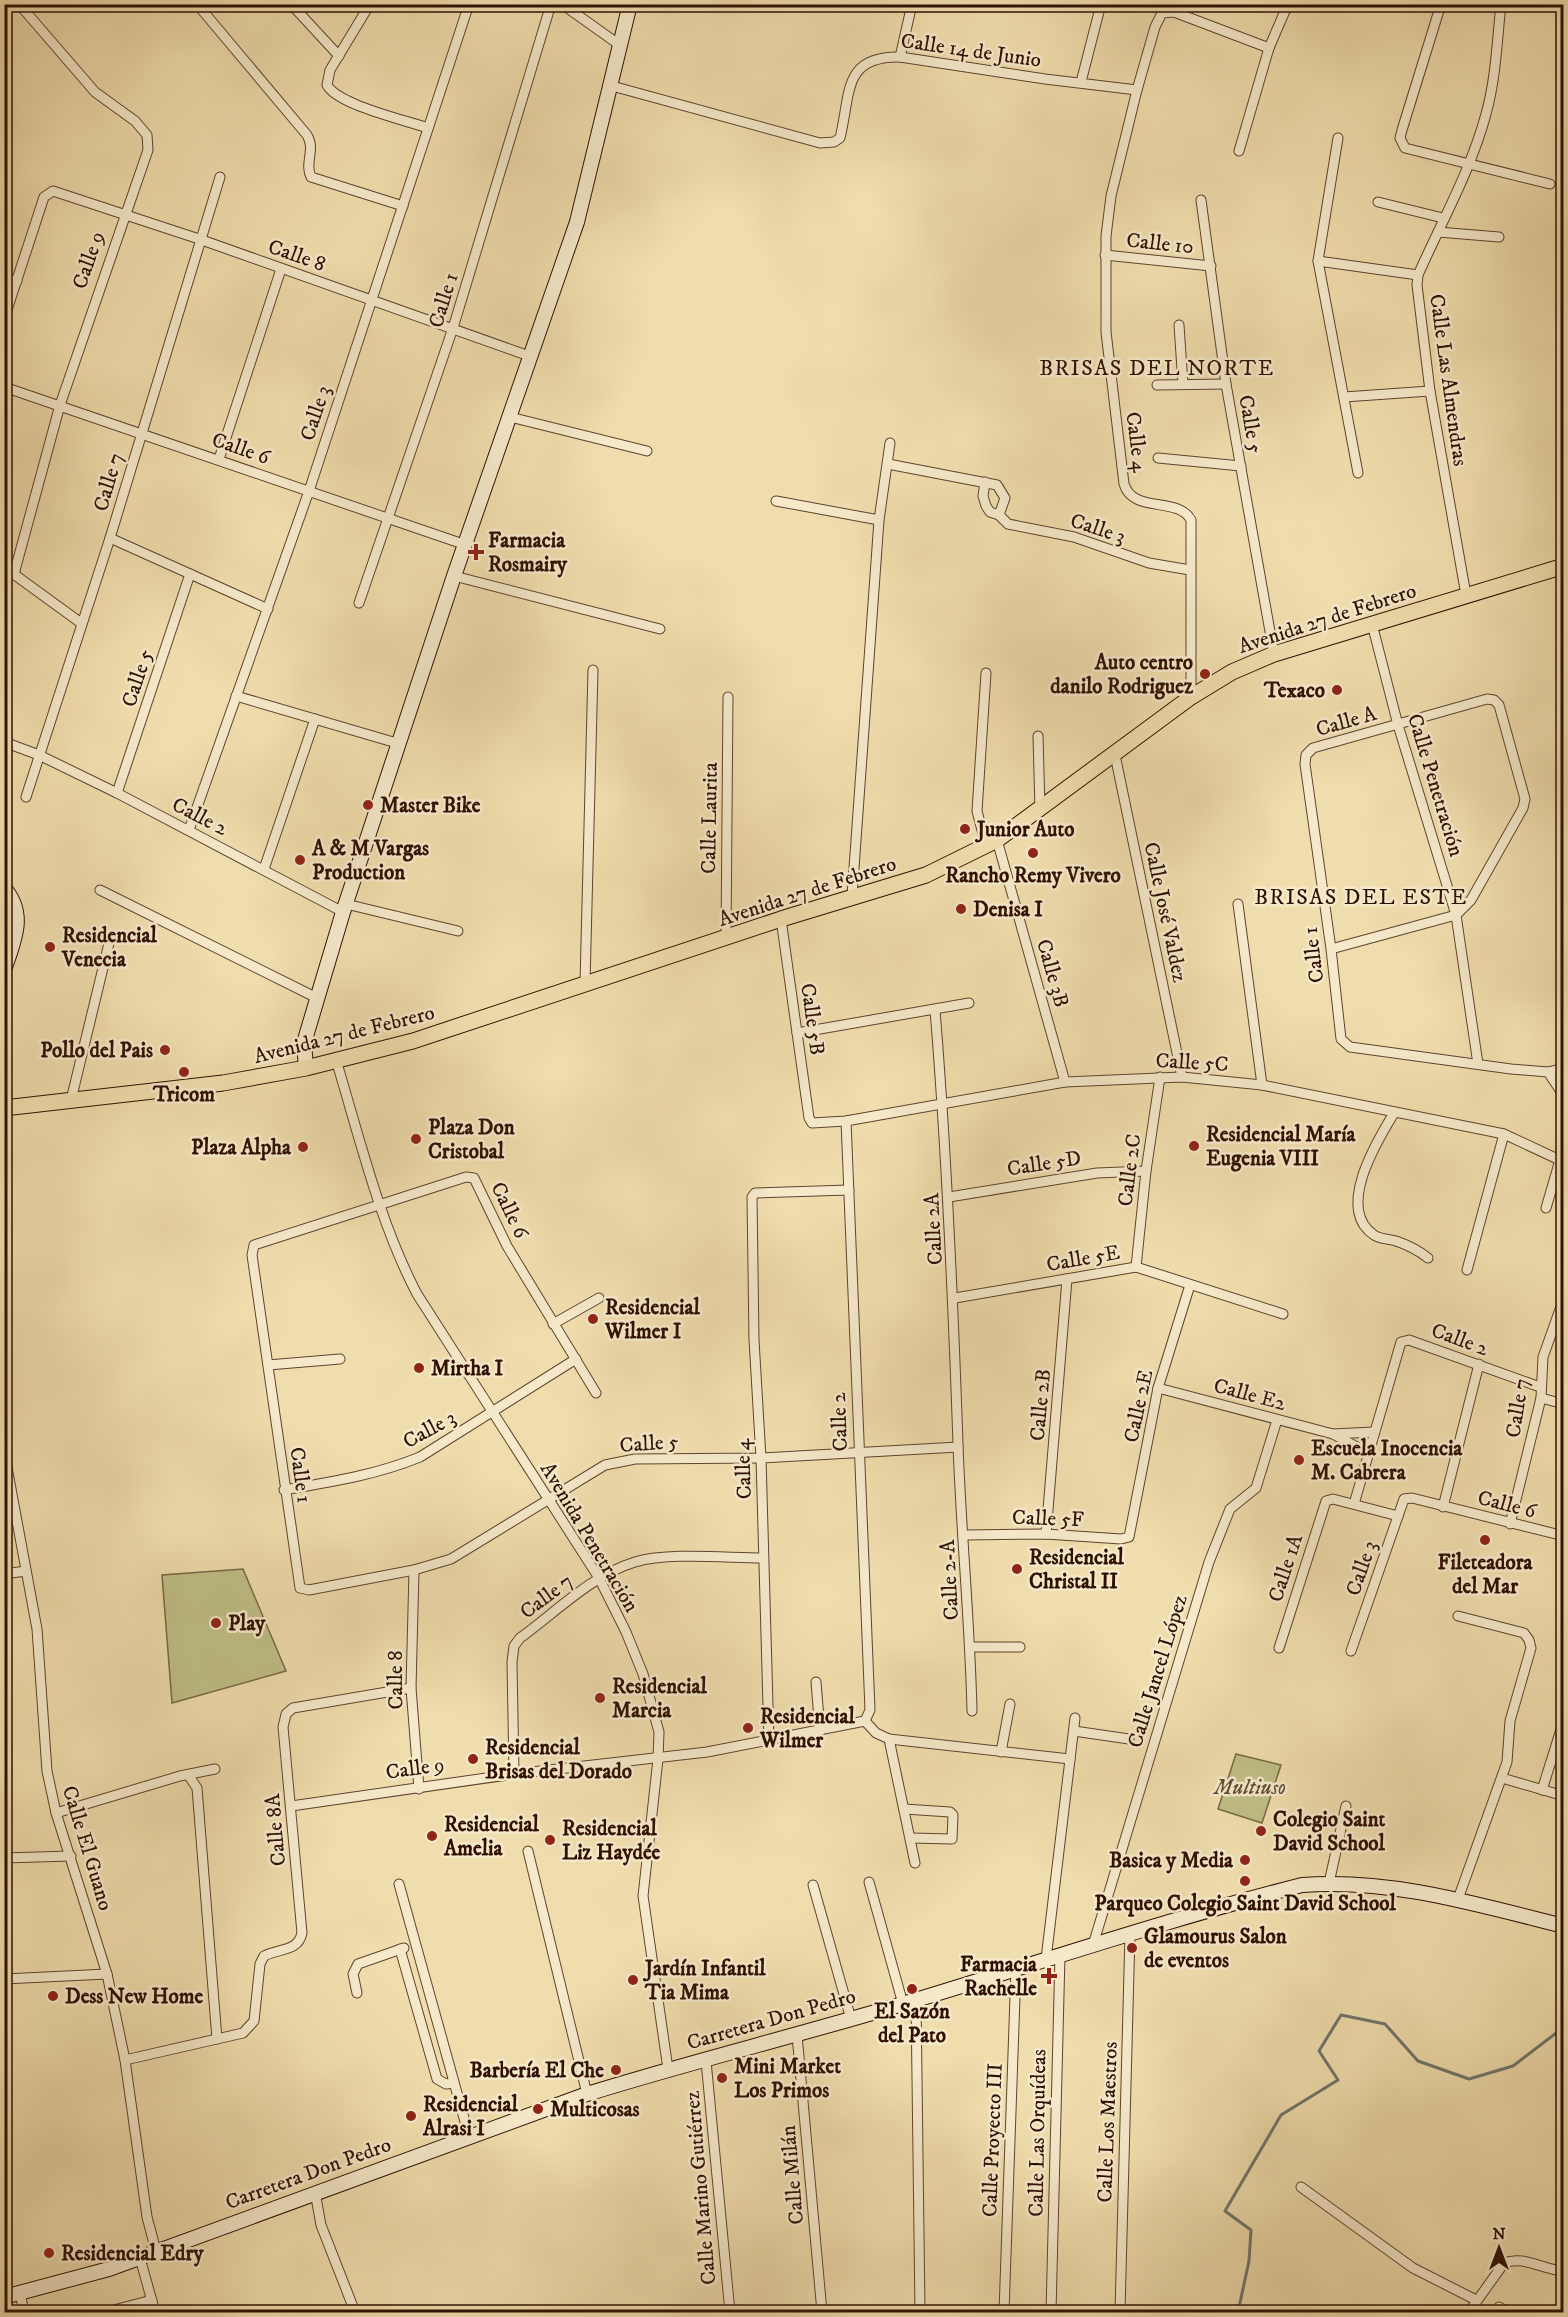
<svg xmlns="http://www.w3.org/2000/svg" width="1568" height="2317" font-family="'IM FELL DW Pica',serif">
<rect width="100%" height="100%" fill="#f0ddad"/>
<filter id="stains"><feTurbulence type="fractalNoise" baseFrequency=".00333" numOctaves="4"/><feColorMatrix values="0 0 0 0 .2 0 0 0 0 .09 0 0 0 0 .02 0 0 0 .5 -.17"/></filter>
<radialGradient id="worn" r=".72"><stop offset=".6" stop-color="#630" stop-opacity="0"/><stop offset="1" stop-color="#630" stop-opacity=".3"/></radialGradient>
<g fill="#bfbf86" stroke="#776844" stroke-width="1.5">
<path d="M243,1569L286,1671L172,1703L162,1575Z"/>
<path d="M1236,1754L1281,1765L1262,1823L1218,1809Z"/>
</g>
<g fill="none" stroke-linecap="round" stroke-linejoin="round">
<path stroke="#70766c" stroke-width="3" d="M1238,2312L1249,2261L1251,2230L1225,2211L1281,2115L1338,2080L1319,2051L1341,2015L1385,2024L1418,2061L1469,2079L1513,2066L1564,2027"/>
<defs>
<g id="street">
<path d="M197,4L307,135C316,150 304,163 311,177L403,206"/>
<path d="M291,4L339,56"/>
<path d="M370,4L330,70L327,85C338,105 405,120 428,128"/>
<path d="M562,4L621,46"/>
<path d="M1441,4L1402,130L1400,138L1405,148L1550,184"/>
<path d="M900,57L912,4"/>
<path d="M1081,82L1100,8"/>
<path d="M612,86L820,143L834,142L840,138C851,94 842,56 900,57L1045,79L1137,90"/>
<path d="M1338,138L1318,261L1358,473"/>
<path d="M1239,151L1269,48L1288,4"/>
<path d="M1201,200L1226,384L1274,654"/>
<path d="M1378,202L1443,218"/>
<path d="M1438,232L1499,237"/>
<path d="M1105,255L1211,266"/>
<path d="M1318,261L1418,275"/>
<path d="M4,279L17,281"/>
<path d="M4,319L44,197L53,191L199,239L532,357"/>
<path d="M1179,325L1183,384"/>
<path d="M1157,385L1226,384"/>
<path d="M4,387L466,545"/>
<path d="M1344,397L1430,391"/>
<path d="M510,417L647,451"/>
<path d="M1158,458L1241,466"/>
<path d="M219,459L281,269"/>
<path d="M888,464L997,485L1005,498L999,515"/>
<path d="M985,482L983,496L986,506L990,512L999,515L1008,524L1074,537L1149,563L1190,570"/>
<path d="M776,501L879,520"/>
<path d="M110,538L268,609"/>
<path d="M4,567L81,623"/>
<path d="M14,574L60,405L148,150L147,135L135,121L95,92L19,4"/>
<path d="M454,576L660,629"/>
<path d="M1466,595L1430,391L1417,285L1418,275C1441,223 1471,170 1486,114C1496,78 1497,41 1501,4"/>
<path d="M359,603L453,328L551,4"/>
<path d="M1372,624L1398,725L1456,915L1478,1064"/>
<path d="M986,673L977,811L986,846"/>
<path d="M236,696L400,744"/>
<path d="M1191,697V520C1178,496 1133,514 1124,484L1106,332V236L1111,196L1137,90L1155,27L1162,13L1174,12L1269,48"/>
<path d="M1038,736L1040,809"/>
<path d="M4,742L39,755L117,793L343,912"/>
<path d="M1115,755L1182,1077"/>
<path d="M117,793L190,574"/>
<path d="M26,797L110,538L220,177"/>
<path d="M189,830L309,491L469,4"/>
<path d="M997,840L1065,1082"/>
<path d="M264,869L315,719"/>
<path d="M100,890L317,998"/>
<path d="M852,896L879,520L890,443"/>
<path d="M346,904L458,931"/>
<path d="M1238,904L1262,1085"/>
<path d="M781,919L809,1118L812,1123L846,1121L1065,1082L1182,1077L1262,1085L1504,1134L1564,1162"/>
<path d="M726,939L728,697"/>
<path d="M1331,949L1456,915L1471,900L1523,808L1525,799L1499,705L1494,700L1487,699L1313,748L1306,755L1305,764L1331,949L1341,1039L1350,1047L1511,1069L1548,1072L1564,1068"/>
<path d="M585,983L593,670"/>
<path d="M935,1010C947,1155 953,1299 958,1444C961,1533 970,1622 972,1711"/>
<path d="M797,1033L969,1003"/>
<path d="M336,1060C360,1139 379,1221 417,1294L599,1578L626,1632L643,1674L659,1732L658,1759L643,1896L668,2069"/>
<path d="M1548,1072L1564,1096"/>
<path d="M71,1100L110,939"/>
<path d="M1394,1113C1377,1141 1335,1209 1374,1235C1379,1239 1389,1239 1396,1241C1408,1245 1418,1250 1428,1258"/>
<path d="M846,1121L870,1710L865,1721"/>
<path d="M949,1197L1097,1173L1146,1171"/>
<path d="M1546,1208L1560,1160"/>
<path d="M1136,1267L1146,1171L1160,1077"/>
<path d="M1467,1270L1504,1134"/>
<path d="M955,1298L1136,1267L1283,1314"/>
<path d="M553,1324L599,1298"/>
<path d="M268,1365L340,1359"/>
<path d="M1158,1388L1333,1434L1368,1453"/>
<path d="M596,1393L507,1246L474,1178L466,1177L254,1245L252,1255L300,1588L309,1590L414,1570L451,1559L605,1465L635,1459L761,1458L958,1447"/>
<path d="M1541,1398L1564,1404"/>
<path d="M1333,1434L1374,1432"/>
<path d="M4,1451L37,1629L47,1771L56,1813L107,1974L125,2060L147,2217L156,2251"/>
<path d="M284,1490C331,1482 376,1475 420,1457L576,1359"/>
<path d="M1354,1504L1401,1342L1409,1340L1540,1387"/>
<path d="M1443,1507L1479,1364"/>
<path d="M1510,1524L1541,1398L1543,1357L1564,1298"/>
<path d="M1046,1534L1067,1279"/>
<path d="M965,1535L1046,1534L1121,1539L1129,1537L1158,1388L1190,1285"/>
<path d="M414,1570L411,1688L419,1789"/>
<path d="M4,1574L26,1571"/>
<path d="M970,1647H1020"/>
<path d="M1279,1648L1326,1501L1333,1499L1398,1516"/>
<path d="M1351,1651L1404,1499L1412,1498L1564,1536"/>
<path d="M816,1682L820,1731"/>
<path d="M865,1721L876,1733L889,1739L1070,1759"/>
<path d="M1074,1731L1129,1739"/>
<path d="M889,1739L915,1863"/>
<path d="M769,1741L761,1458L754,1340L752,1197L755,1193L849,1190"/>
<path d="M1001,1752L1010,1704"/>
<path d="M514,1774L512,1662L514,1646L520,1638C556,1612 592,1575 635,1562C669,1552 726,1558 763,1558"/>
<path d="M189,1776L197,1788L217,2039"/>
<path d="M1502,1778L1564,1796"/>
<path d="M1542,1790L1564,1720"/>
<path d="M291,1806L514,1774L707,1752L865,1721"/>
<path d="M904,1809L950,1812L953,1815L952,1839L911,1838"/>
<path d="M56,1813L180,1776L215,1769"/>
<path d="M528,1851L587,2094"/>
<path d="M4,1858L71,1856"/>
<path d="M869,1882L903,2004"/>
<path d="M1329,1883L1346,1806"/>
<path d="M399,1884L469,2136"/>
<path d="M813,1885L851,2019"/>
<path d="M1458,1899L1507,1762L1510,1721L1531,1648L1529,1640L1524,1633L1458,1616"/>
<path d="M1093,1945L1209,1562L1230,1509L1256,1488L1277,1420"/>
<path d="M400,1949L437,2079L446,2084L454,2083"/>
<path d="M1046,1959L1075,1718"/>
<path d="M4,1979L107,1974"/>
<path d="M357,1993L353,1974L358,1964L404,1948"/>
<path d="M916,2000L920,2312"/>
<path d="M797,2035L822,2312"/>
<path d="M125,2060L243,2033L254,2021L260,1964L264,1956C279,1948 298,1952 302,1933L283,1727L286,1714L293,1708L411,1688"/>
<path d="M706,2061L730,2312"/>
<path d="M1301,2187L1413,2268L1476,2300"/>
<path d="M315,2192L321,2225L355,2312"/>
<path d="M140,2258L155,2312"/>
<path d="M20,2293L24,2312"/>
<path d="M1499,2307L1508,2312"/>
<path d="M106,2312L152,2300"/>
<path d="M1004,2312L1016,1968"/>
<path d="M1051,2312L1060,1955"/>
<path d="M1120,2312L1130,1933"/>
<path d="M1469,2312L1504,2263C1524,2255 1543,2270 1564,2271"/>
</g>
<g id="secondary">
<path d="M4,888C27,914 14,941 4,970"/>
<path d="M306,1068L304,1043L343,912L454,576L577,222L630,4"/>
<path d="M4,2297L109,2269L587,2094C693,2061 800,2035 906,2003C1038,1963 1169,1919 1302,1885C1391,1878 1479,1905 1564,1926"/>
</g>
<path id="primary" d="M4,1108L223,1083L306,1068L413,1041L781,919L926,875L997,840L1191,697L1232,672L1274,654L1564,566"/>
</defs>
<use href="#street" stroke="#5f432e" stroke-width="11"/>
<use href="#secondary" stroke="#2f1003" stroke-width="16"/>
<use href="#primary" stroke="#2f1003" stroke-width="17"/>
<use href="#street" stroke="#f5e9ca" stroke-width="9"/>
<use href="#secondary" stroke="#f5e9ca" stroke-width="14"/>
<use href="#primary" stroke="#f0ddad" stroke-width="15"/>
</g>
<g fill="#8f2418" stroke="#f5e9ca" stroke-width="2">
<path d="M473 543h6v6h6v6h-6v6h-6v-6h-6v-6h6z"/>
<circle cx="1205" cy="674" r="6"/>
<circle cx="1337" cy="690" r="6"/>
<circle cx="368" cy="805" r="6"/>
<circle cx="965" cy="829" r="6"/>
<circle cx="1033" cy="853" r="6"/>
<circle cx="300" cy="860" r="6"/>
<circle cx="961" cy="909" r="6"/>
<circle cx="50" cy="947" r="6"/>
<circle cx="165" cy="1050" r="6"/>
<circle cx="184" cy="1072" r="6"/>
<circle cx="416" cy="1139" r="6"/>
<circle cx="1194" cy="1146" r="6"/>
<circle cx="303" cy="1147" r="6"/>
<circle cx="593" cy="1319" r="6"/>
<circle cx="419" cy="1368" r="6"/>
<circle cx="1299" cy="1460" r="6"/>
<circle cx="1485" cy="1540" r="6"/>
<circle cx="1017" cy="1569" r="6"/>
<circle cx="216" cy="1623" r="6"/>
<circle cx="600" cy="1698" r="6"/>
<circle cx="748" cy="1728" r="6"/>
<circle cx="473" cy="1759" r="6"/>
<circle cx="1261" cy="1831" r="6"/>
<circle cx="432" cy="1836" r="6"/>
<circle cx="550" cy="1840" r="6"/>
<circle cx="1245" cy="1860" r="6"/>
<circle cx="1245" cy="1881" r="6"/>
<circle cx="1132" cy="1948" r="6"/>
<path d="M1046 1967h6v6h6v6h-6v6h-6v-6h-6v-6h6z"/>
<circle cx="633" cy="1980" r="6"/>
<circle cx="912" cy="1989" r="6"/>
<circle cx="53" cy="1996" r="6"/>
<circle cx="616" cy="2070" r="6"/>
<circle cx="722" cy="2078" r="6"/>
<circle cx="538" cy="2109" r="6"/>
<circle cx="411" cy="2116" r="6"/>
<circle cx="49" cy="2253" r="6"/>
</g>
<g text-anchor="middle" stroke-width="5" stroke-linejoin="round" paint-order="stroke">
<g font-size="21" fill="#2f1003" stroke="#f5e9ca">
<text transform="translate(971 50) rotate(8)" y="7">Calle 14 de Junio</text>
<text transform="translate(1160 243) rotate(6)" y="7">Calle 10</text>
<text transform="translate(297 255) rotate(19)" y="7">Calle 8</text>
<text transform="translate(88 260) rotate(-71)" y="7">Calle 9</text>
<text transform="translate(443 300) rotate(-73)" y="7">Calle 1</text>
<text transform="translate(1449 380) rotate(82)" y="7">Calle Las Almendras</text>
<text transform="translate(315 413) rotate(-72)" y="7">Calle 3</text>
<text transform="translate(1251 424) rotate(80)" y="7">Calle 5</text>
<text transform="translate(1137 442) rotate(83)" y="7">Calle 4</text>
<text transform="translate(241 448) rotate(19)" y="7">Calle 6</text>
<text transform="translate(108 482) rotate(-74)" y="7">Calle 7</text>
<text transform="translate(1098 528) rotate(18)" y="7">Calle 3</text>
<text transform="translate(1327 618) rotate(-18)" y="7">Avenida 27 de Febrero</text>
<text transform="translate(137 678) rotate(-72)" y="7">Calle 5</text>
<text transform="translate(1346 721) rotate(-16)" y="7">Calle A</text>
<text transform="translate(1436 785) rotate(73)" y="7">Calle Penetración</text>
<text transform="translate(200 816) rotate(27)" y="7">Calle 2</text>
<text transform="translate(709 818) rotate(-89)" y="7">Calle Laurita</text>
<text transform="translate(807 891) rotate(-18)" y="7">Avenida 27 de Febrero</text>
<text transform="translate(1166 912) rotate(78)" y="7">Calle José Valdez</text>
<text transform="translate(1313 955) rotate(-97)" y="7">Calle 1</text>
<text transform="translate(1053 973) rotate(74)" y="7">Calle 3B</text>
<text transform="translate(813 1019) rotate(82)" y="7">Calle 5B</text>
<text transform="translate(344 1034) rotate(-14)" y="7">Avenida 27 de Febrero</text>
<text transform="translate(1192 1062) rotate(3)" y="7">Calle 5C</text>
<text transform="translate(1044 1163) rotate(-9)" y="7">Calle 5D</text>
<text transform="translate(1129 1170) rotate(-83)" y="7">Calle 2C</text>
<text transform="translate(510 1210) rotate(64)" y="7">Calle 6</text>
<text transform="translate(933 1229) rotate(-93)" y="7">Calle 2A</text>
<text transform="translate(1083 1258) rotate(-10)" y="7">Calle 5E</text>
<text transform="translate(1460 1339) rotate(20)" y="7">Calle 2</text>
<text transform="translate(1250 1394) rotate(15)" y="7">Calle E2</text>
<text transform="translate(1040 1405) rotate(-85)" y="7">Calle 2B</text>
<text transform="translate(1138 1406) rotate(-78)" y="7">Calle 2E</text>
<text transform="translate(1517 1408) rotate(-81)" y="7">Calle 7</text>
<text transform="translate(839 1422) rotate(-92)" y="7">Calle 2</text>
<text transform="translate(429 1429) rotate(-29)" y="7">Calle 3</text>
<text transform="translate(649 1443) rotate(-4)" y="7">Calle 5</text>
<text transform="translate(743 1469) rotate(-92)" y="7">Calle 4</text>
<text transform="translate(301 1475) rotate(82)" y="7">Calle 1</text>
<text transform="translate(1507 1504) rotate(14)" y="7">Calle 6</text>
<text transform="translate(1048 1518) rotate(2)" y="7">Calle 5F</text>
<text transform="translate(590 1537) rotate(59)" y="7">Avenida Penetración</text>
<text transform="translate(1285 1568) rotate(-72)" y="7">Calle 1A</text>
<text transform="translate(1361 1568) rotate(-71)" y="7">Calle 3</text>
<text transform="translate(949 1580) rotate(-93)" y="7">Calle 2-A</text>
<text transform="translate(546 1596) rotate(-37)" y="7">Calle 7</text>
<text transform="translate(1157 1671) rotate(-73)" y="7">Calle Jancel López</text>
<text transform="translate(395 1680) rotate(-91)" y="7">Calle 8</text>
<text transform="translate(415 1768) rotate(-8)" y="7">Calle 9</text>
<text transform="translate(275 1830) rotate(-95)" y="7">Calle 8A</text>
<text transform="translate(88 1848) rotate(73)" y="7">Calle El Guano</text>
<text transform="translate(771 2019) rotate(-16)" y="7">Carretera Don Pedro</text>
<text transform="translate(1107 2122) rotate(-88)" y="7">Calle Los Maestros</text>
<text transform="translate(1037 2133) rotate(-89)" y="7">Calle Las Orquídeas</text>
<text transform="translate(992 2140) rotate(-88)" y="7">Calle Proyecto III</text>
<text transform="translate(308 2173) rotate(-20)" y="7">Carretera Don Pedro</text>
<text transform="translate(792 2175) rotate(-95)" y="7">Calle Milán</text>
<text transform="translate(700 2188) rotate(-95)" y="7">Calle Marino Gutiérrez</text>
</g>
<g font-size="21" font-weight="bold" fill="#2f1003" stroke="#f5e9ca" text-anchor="start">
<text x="488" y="547">Farmacia<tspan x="488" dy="24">Rosmairy</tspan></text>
<text x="1193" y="669" text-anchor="end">Auto centro<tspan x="1193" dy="24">danilo Rodriguez</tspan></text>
<text x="1325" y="697" text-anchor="end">Texaco</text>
<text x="380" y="812">Master Bike</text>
<text x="977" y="836">Junior Auto</text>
<text x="312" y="855">A &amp; M Vargas<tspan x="312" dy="24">Production</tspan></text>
<text x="1033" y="882" text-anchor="middle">Rancho Remy Vivero</text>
<text x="973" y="916">Denisa I</text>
<text x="62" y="942">Residencial<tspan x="62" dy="24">Venecia</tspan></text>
<text x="153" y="1057" text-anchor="end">Pollo del Pais</text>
<text x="184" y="1101" text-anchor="middle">Tricom</text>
<text x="428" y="1134">Plaza Don<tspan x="428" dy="24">Cristobal</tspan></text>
<text x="1206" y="1141">Residencial María<tspan x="1206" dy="24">Eugenia VIII</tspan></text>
<text x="291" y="1154" text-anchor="end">Plaza Alpha</text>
<text x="605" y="1314">Residencial<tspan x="605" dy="24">Wilmer I</tspan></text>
<text x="431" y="1375">Mirtha I</text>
<text x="1311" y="1455">Escuela Inocencia<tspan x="1311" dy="24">M. Cabrera</tspan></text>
<text x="1029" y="1564">Residencial<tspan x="1029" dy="24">Christal II</tspan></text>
<text x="1485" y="1569" text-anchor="middle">Fileteadora<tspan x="1485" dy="24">del Mar</tspan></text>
<text x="228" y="1630">Play</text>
<text x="612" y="1693">Residencial<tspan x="612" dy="24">Marcia</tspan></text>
<text x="760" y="1723">Residencial<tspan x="760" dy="24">Wilmer</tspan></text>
<text x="485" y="1754">Residencial<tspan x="485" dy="24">Brisas del Dorado</tspan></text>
<text x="1273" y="1826">Colegio Saint<tspan x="1273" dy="24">David School</tspan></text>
<text x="444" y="1831">Residencial<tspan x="444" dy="24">Amelia</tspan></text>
<text x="562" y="1835">Residencial<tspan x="562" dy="24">Liz Haydée</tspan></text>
<text x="1233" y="1867" text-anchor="end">Basica y Media</text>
<text x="1245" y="1910" text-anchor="middle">Parqueo Colegio Saint David School</text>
<text x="1144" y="1943">Glamourus Salon<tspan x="1144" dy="24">de eventos</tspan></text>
<text x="1037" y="1971" text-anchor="end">Farmacia<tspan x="1037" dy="24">Rachelle</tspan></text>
<text x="645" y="1975">Jardín Infantil<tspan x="645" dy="24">Tia Mima</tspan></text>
<text x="65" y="2003">Dess New Home</text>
<text x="912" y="2018" text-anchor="middle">El Sazón<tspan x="912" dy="24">del Pato</tspan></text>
<text x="734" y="2073">Mini Market<tspan x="734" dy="24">Los Primos</tspan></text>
<text x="604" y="2077" text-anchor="end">Barbería El Che</text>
<text x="423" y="2111">Residencial<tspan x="423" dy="24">Alrasi I</tspan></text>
<text x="550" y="2116">Multicosas</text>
<text x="61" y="2260">Residencial Edry</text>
</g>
<g font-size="21" font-style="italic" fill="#614d31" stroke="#f5e9ca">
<text x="1250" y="1794">Multiuso</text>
</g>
<g font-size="22" letter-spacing="1.5" fill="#2f1003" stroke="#f5e9ca">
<text x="1157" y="375">BRISAS DEL NORTE</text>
<text x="1361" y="904">BRISAS DEL ESTE</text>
</g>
</g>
<rect width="1568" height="2317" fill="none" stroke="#f0ddad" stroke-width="24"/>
<rect x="6" y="6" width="1556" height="2305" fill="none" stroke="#2f1003" stroke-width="3"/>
<rect x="12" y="12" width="1544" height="2293" fill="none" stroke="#2f1003" stroke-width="1.5"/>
<g transform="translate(1499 2248)" stroke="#f5e9ca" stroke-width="4.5" paint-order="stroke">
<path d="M0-4.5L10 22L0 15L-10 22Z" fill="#2f1003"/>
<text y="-9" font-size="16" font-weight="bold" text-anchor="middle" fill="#2f1003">N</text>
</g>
<rect width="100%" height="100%" filter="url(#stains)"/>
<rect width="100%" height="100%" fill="url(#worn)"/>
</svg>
